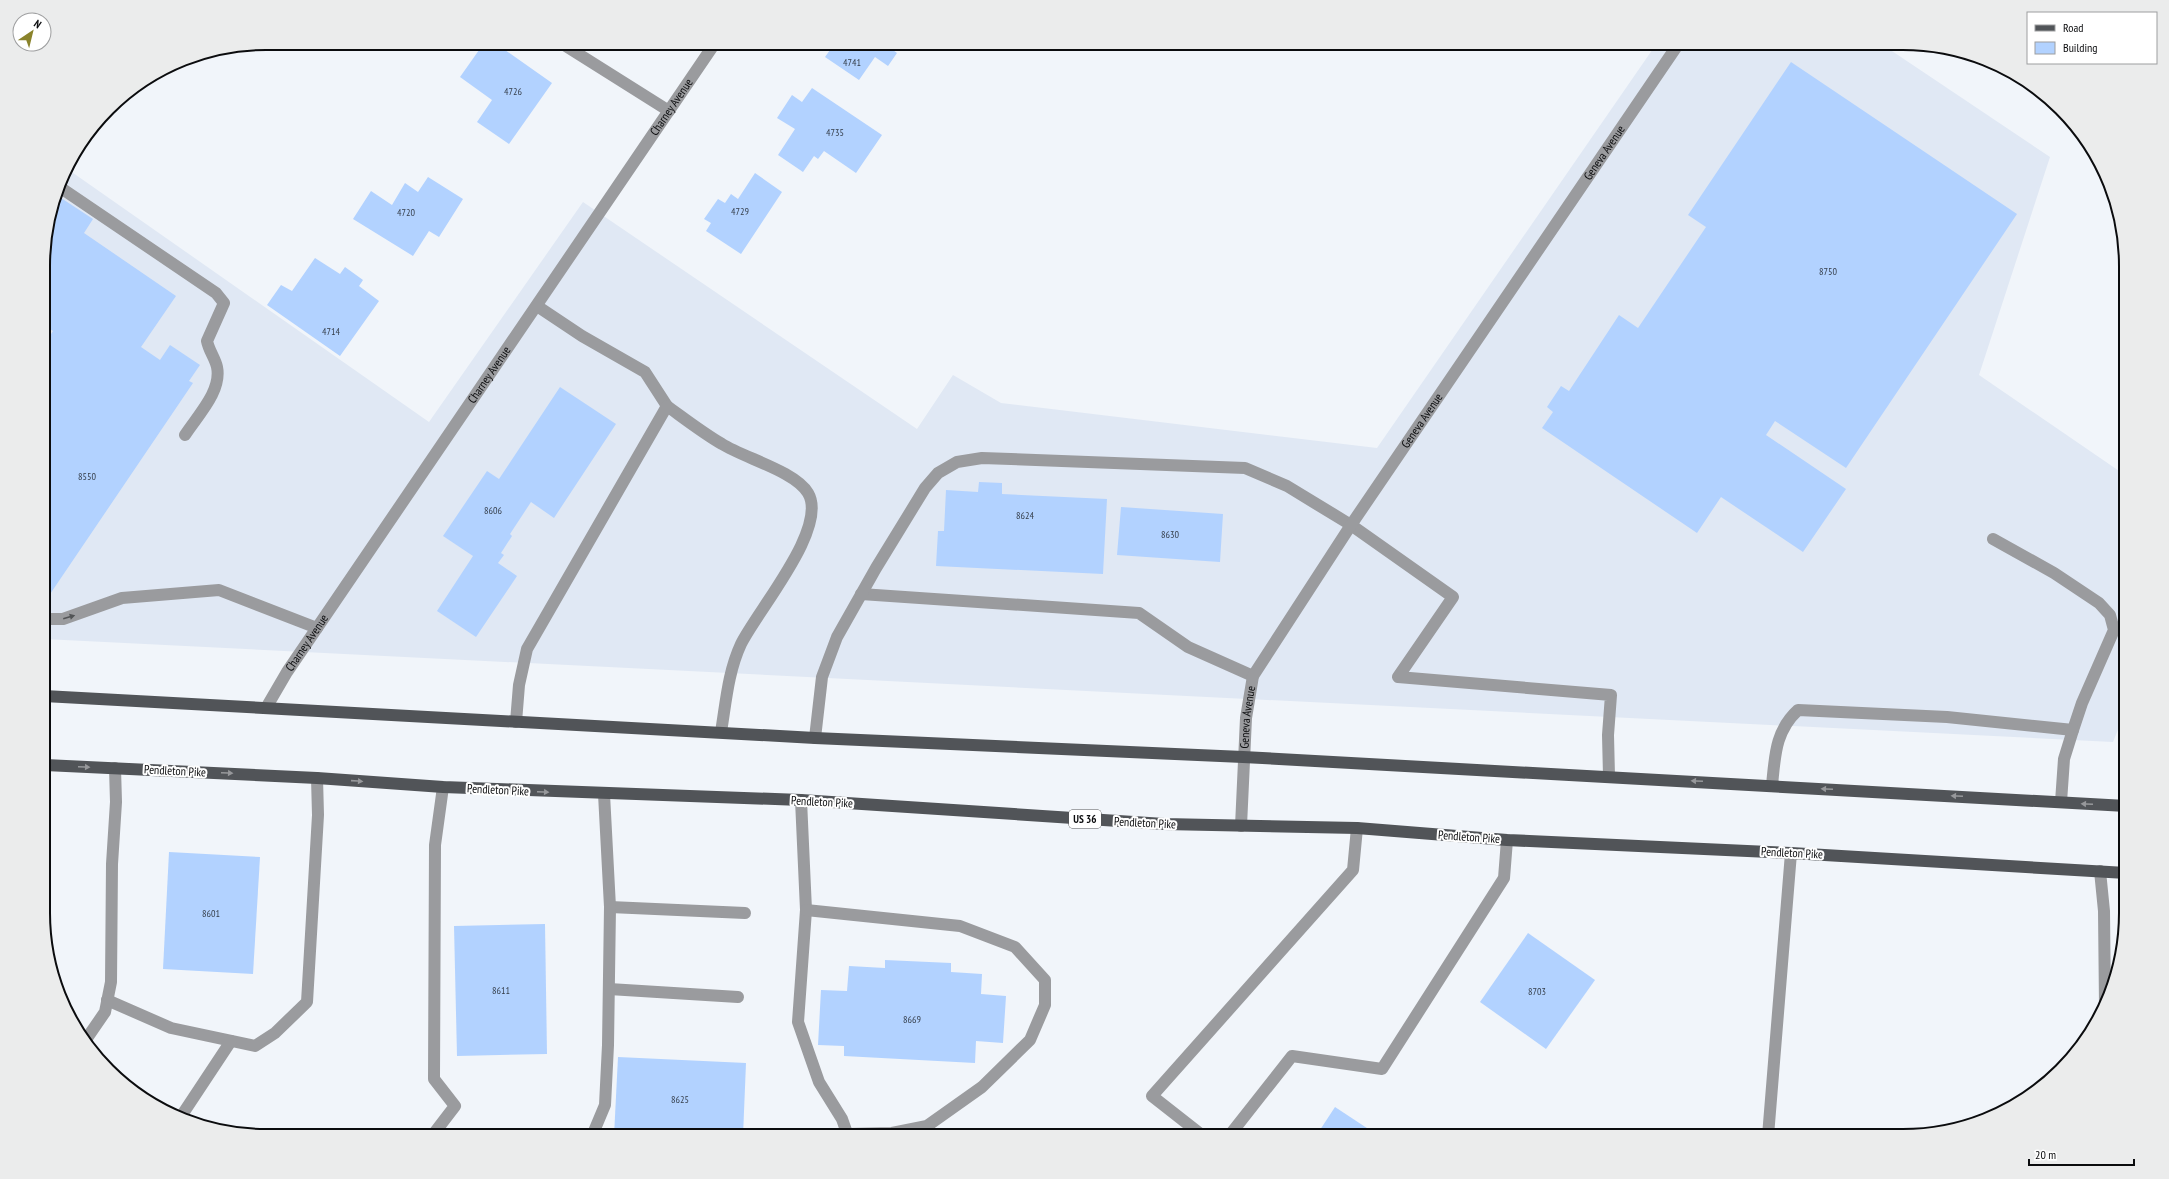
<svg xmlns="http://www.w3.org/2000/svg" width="2169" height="1179" font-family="'PT Sans Narrow',sans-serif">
<rect width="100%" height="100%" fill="#f1f5fa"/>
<path fill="#e0e8f4" d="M1657,43H1880L2050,157L1979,375L2125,475V712L2113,742L44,639L43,251L66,168L429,422L583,202L917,429L953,375L1001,403L1377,448Z"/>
<g fill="#b2d2ff">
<path d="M484,43H495L552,83L509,144L477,122L492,100L460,77Z"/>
<path d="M570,43H583L579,49Z"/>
<path d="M835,43H883L897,53L888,66L875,57L859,80L825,57Z"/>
<path d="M1791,62L2017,214L1846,468L1775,421L1766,435L1846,489L1803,552L1721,497L1697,533L1542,428L1553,412L1547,407L1561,386L1569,391L1619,315L1638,328L1706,227L1688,215Z"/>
<path d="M812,88L882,135L856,173L824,151L818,159L814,156L803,172L778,155L795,129L777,118L792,95L802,102Z"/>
<path d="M755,173L782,192L741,254L706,231L711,223L704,219L718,199L725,203L731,194L738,199Z"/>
<path d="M428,177L463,199L439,237L429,231L413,256L353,219L371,191L392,205L405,183L418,192Z"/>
<path d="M58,196L93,219L84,233L176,296L141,347L160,360L170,345L200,365L189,381L193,383L44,603V345L53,331L44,325L43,251Z"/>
<path d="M315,258L340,274L345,267L363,280L359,286L379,301L340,356L267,305L281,285L292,291Z"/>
<path d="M560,387L616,424L554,518L531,502L510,534L512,536L501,553L504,555L498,563L517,576L476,637L437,611L473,556L443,536L487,471L499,479Z"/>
<path d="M979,482L1002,483V494L1107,499L1103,574L936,566L938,531H944L946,490L978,492Z"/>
<path d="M1121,507L1223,514L1220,562L1117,555Z"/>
<path d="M169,852L260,857L253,974L163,969Z"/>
<path d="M545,924L547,1054L457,1056L454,926Z"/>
<path d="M1528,933L1595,980L1546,1049L1480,1002Z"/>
<path d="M885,960L951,963V972L982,974L981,994L1006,996L1003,1043L976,1041L975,1063L844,1056V1046L818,1045L821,990L847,991L849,966L885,968Z"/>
<path d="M618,1057L746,1063L743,1136H614Z"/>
<path d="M1335,1107L1379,1136H1316Z"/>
</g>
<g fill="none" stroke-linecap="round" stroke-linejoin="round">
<g stroke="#9a9b9e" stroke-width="12">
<path d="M561,43L669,111"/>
<path d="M61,188L216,293L224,303L207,341C209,351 215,358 217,367C222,391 198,415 185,435"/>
<path d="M537,306L582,336L645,372L667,406"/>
<path d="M1993,539L2054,573L2099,603L2110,615L2114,630L2082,703L2073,730L2064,759L2061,802"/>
<path d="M861,594L1139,613L1188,647L1253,676"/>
<path d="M44,619H63L122,598L219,590L317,628"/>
<path id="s1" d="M266,708L287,672L715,43"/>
<path d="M516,722L519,685L527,649L667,406C685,419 703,433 722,444C744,458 795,471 808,493C829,528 757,611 741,644C728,672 726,702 721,732"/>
<path d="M815,738L822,677L837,637L876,568L925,488L938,473L957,462L982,458L1245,468L1287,486L1351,525L1453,597L1398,677L1611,695L1608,735L1609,776"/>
<path d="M1772,785C1775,757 1775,731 1798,710L1947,717L2073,730"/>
<path d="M801,800L806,910L798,1022L819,1082L842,1119L848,1136"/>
<path id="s2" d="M1241,826L1246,718L1253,676L1351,525L1679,43"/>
<path d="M2100,871L2104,911L2105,1006"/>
<path d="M610,907L745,913"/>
<path d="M806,910L960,926L1015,947L1045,980V1005L1030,1040L982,1087L927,1126L892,1133L848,1134"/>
<path d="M609,989L738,997"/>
<path d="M107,1000L171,1028L255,1046L275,1033L307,1002L318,815L317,778"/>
<path d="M85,1041L105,1012L111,982L112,864L116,802L115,768"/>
<path d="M180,1118L231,1041"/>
<path d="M432,1136L455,1106L434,1079L435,845L443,787"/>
<path d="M592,1136L605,1105L608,1045L610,907L604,794"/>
<path d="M1203,1136L1152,1096L1353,870L1357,828"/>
<path d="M1229,1136L1292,1056L1382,1069L1504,878L1507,840"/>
<path d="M1768,1136L1791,853"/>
</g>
<g stroke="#515458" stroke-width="12">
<path d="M44,696L815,738L1243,757L2126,806"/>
<path d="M45,765L317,778L443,787L801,800L1164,824L1357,828L1507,840L1791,853L2126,873"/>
</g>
</g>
<defs><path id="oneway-solid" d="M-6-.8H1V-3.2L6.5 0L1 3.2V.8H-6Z"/></defs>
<use fill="#525456" href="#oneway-solid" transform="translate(69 617) rotate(-16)"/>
<g fill="#97989b">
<use href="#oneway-solid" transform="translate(84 767) rotate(2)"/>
<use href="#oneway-solid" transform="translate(227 773) rotate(3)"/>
<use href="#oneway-solid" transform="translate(357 781) rotate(4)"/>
<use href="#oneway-solid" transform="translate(1697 781) rotate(-177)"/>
<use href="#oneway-solid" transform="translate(1827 789) rotate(-177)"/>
<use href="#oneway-solid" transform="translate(543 792) rotate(3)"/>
<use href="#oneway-solid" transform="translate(1957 796) rotate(-177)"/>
<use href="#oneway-solid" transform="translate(2087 804) rotate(-177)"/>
</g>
<g text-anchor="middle" stroke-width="4" stroke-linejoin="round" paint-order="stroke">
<g font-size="10" fill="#353e4a">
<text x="852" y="66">4741</text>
<text x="513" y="95">4726</text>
<text x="835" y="136">4735</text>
<text x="740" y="215">4729</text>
<text x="406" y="216">4720</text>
<text x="1828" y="275">8750</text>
<text x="331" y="335">4714</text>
<text x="87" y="480">8550</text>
<text x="493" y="514">8606</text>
<text x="1025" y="519">8624</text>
<text x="1170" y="538">8630</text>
<text x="211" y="917">8601</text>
<text x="501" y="994">8611</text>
<text x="1537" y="995">8703</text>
<text x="912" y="1023">8669</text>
<text x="680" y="1103">8625</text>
</g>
<rect fill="#fff" stroke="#545556" stroke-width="1" x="1069" y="810" width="32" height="18" rx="3"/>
<g font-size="11" font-weight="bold" fill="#0b0c0e">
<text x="1085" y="823">US 36</text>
</g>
<g font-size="12" fill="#0b0c0e" stroke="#fff">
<text dy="4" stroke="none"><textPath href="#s1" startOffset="725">Charney Avenue</textPath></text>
<text dy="4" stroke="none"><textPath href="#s2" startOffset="781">Geneva Avenue</textPath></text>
<text dy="4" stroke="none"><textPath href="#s1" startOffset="401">Charney Avenue</textPath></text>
<text dy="4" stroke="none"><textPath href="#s2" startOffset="457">Geneva Avenue</textPath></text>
<text dy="4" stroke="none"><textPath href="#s1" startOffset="77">Charney Avenue</textPath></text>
<text dy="4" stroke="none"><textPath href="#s2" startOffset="109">Geneva Avenue</textPath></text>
<text transform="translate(175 771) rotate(3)" y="4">Pendleton Pike</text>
<text transform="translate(498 790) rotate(3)" y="4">Pendleton Pike</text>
<text transform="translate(822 802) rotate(3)" y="4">Pendleton Pike</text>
<text transform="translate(1145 823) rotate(3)" y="4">Pendleton Pike</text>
<text transform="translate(1469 837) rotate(4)" y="4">Pendleton Pike</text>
<text transform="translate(1792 853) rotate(3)" y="4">Pendleton Pike</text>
</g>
</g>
<path d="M0 0H2169V1179H0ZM266 50H1903A216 216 0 0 1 2119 266V913A216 216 0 0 1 1903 1129H266A216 216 0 0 1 50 913V266A216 216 0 0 1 266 50Z" fill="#ebecec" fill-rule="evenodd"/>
<path fill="none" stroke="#0b0c0e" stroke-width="2" d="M266 50H1903A216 216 0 0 1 2119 266V913A216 216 0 0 1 1903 1129H266A216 216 0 0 1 50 913V266A216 216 0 0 1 266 50Z"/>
<rect x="2027" y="12" width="130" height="52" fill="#ffffff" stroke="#9d9e9f"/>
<rect x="2035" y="25" width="20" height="6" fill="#515458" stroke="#9d9e9f"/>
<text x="2063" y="32" font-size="12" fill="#0b0c0e">Road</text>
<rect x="2035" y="42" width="20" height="12" fill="#b2d2ff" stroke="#9d9e9f"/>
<text x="2063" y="52" font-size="12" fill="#0b0c0e">Building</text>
<g transform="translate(32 32) rotate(35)"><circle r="19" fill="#ffffff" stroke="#9d9e9f"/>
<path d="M0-3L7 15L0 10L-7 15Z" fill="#8a832b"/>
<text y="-6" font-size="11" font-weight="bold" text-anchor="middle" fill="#0b0c0e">N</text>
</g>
<path d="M2029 1159v6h105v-6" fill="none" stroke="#0b0c0e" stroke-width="2"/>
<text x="2035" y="1159" font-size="12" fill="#0b0c0e" stroke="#ffffff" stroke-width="3" paint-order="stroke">20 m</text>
</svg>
